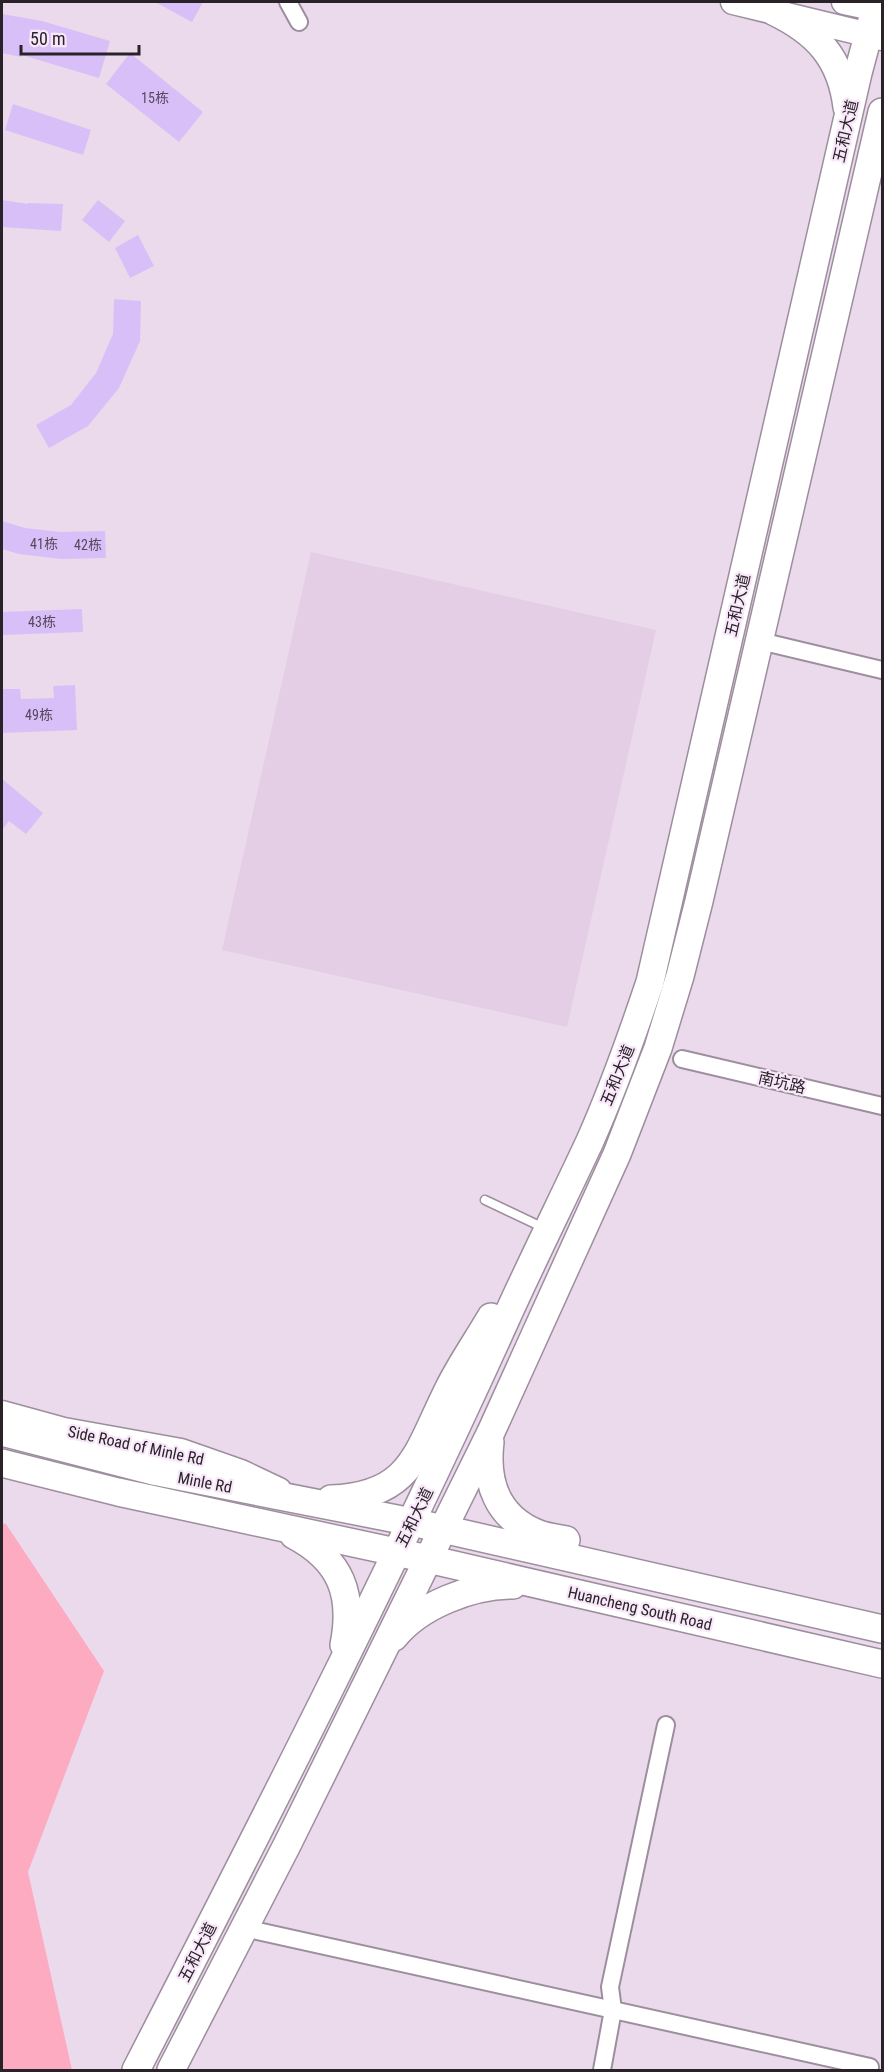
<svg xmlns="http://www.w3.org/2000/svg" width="884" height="2072" font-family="'Roboto Condensed','Noto Sans SC',sans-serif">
<rect width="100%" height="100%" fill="#ebdaec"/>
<path fill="#e4cee6" d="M311,552L656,630L567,1027L222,950Z"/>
<path fill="#fdabc1" d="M2,1523L6,1524L104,1671L28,1872L72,2070H2Z"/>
<g fill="#d9bff8">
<path d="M155,2H203L192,22Z"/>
<path d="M2,14L42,21L110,41L99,78L22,55L21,57L2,53Z"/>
<path d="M130,53L203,112L179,142L106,84Z"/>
<path d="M13,104L91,130L83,155L5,130Z"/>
<path d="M2,200L28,204V203L63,204L61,231L2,227Z"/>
<path d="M98,200L125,221L109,242L82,220Z"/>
<path d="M138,235L154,266L130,278L115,248Z"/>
<path d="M114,299L141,301L140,341L119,388L88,426L49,448L36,425L71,405L96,373L113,334Z"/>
<path d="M2,521L25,528L60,532L105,531L106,558L61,559L19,554L2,549Z"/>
<path d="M82,609L83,632L2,635V612Z"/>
<path d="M75,685L77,730L2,733V689H20L21,699L54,698L53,686Z"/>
<path d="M2,779L43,813L26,834L9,821L2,830Z"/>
</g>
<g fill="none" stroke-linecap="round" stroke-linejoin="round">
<defs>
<path id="service" d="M485,1200L544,1228"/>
<g id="minor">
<path d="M288,2L299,22"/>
<path d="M760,641L882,670"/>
<path d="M682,1059L882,1106"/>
<path d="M244,1928L870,2067L869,2070"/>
<path d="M602,2070L613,2010L610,1987L666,1725"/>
</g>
<g id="secondary">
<path d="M733,2L882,38"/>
<path d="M844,2L882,10"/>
<path d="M2,1413L64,1430L181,1451L241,1472L279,1490"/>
</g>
<g id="primary">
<path d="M773,11C817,32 841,58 847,107"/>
<path d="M2,1432L153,1471L412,1522L882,1629"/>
<path d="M490,1442C485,1483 497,1518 539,1534C547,1537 557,1538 566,1540"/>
<path d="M2,1463L118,1492L428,1559L882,1664"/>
<path d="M331,1499C413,1496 417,1451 449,1388C461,1364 477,1341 491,1317"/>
<path d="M294,1535C341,1560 354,1594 344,1645"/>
<path d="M394,1637C420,1605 472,1585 513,1585"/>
<path d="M136,2070C263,1823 390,1575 505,1321C532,1261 562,1201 590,1141C613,1089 632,1036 650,982L858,73L877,2"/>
<path d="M171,2070L287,1845L491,1432L617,1154L658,1048L680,976L699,901L882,112"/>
</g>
</defs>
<use href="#service" stroke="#9d8e9e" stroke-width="11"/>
<use href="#minor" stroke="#9d8e9e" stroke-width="20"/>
<use href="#secondary" stroke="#9d8e9e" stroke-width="27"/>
<use href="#primary" stroke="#9d8e9e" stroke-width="30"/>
<use href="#service" stroke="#fff" stroke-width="8"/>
<use href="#minor" stroke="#fff" stroke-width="16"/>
<use href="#secondary" stroke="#fff" stroke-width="24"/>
<use href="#primary" stroke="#fff" stroke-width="27"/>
</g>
<g text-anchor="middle" stroke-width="4.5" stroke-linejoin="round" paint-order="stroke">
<g font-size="14" fill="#55495d">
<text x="155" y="103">15栋</text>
<text x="44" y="549">41栋</text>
<text x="88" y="550">42栋</text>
<text x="42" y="627">43栋</text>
<text x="39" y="720">49栋</text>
</g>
<g font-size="16" fill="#292229" stroke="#f8e7f9">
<text transform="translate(845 131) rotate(-77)" y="6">五和大道</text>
<text transform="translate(737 605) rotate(-77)" y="6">五和大道</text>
<text transform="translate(617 1075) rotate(-68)" y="6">五和大道</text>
<text transform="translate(782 1082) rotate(13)" y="6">南坑路</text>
<text transform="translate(136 1445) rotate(12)" y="6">Side Road of Minle Rd</text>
<text transform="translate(205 1482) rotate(11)" y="6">Minle Rd</text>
<text transform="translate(414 1517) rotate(-64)" y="6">五和大道</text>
<text transform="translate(640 1608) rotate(13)" y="6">Huancheng South Road</text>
<text transform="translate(197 1952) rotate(-63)" y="6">五和大道</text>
</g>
</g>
<rect width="884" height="2072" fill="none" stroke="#292229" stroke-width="6"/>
<path d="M21 45v9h118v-9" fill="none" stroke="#292229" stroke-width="3"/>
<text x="30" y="45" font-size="18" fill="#292229" stroke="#f8e7f9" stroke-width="4.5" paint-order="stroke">50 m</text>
</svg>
